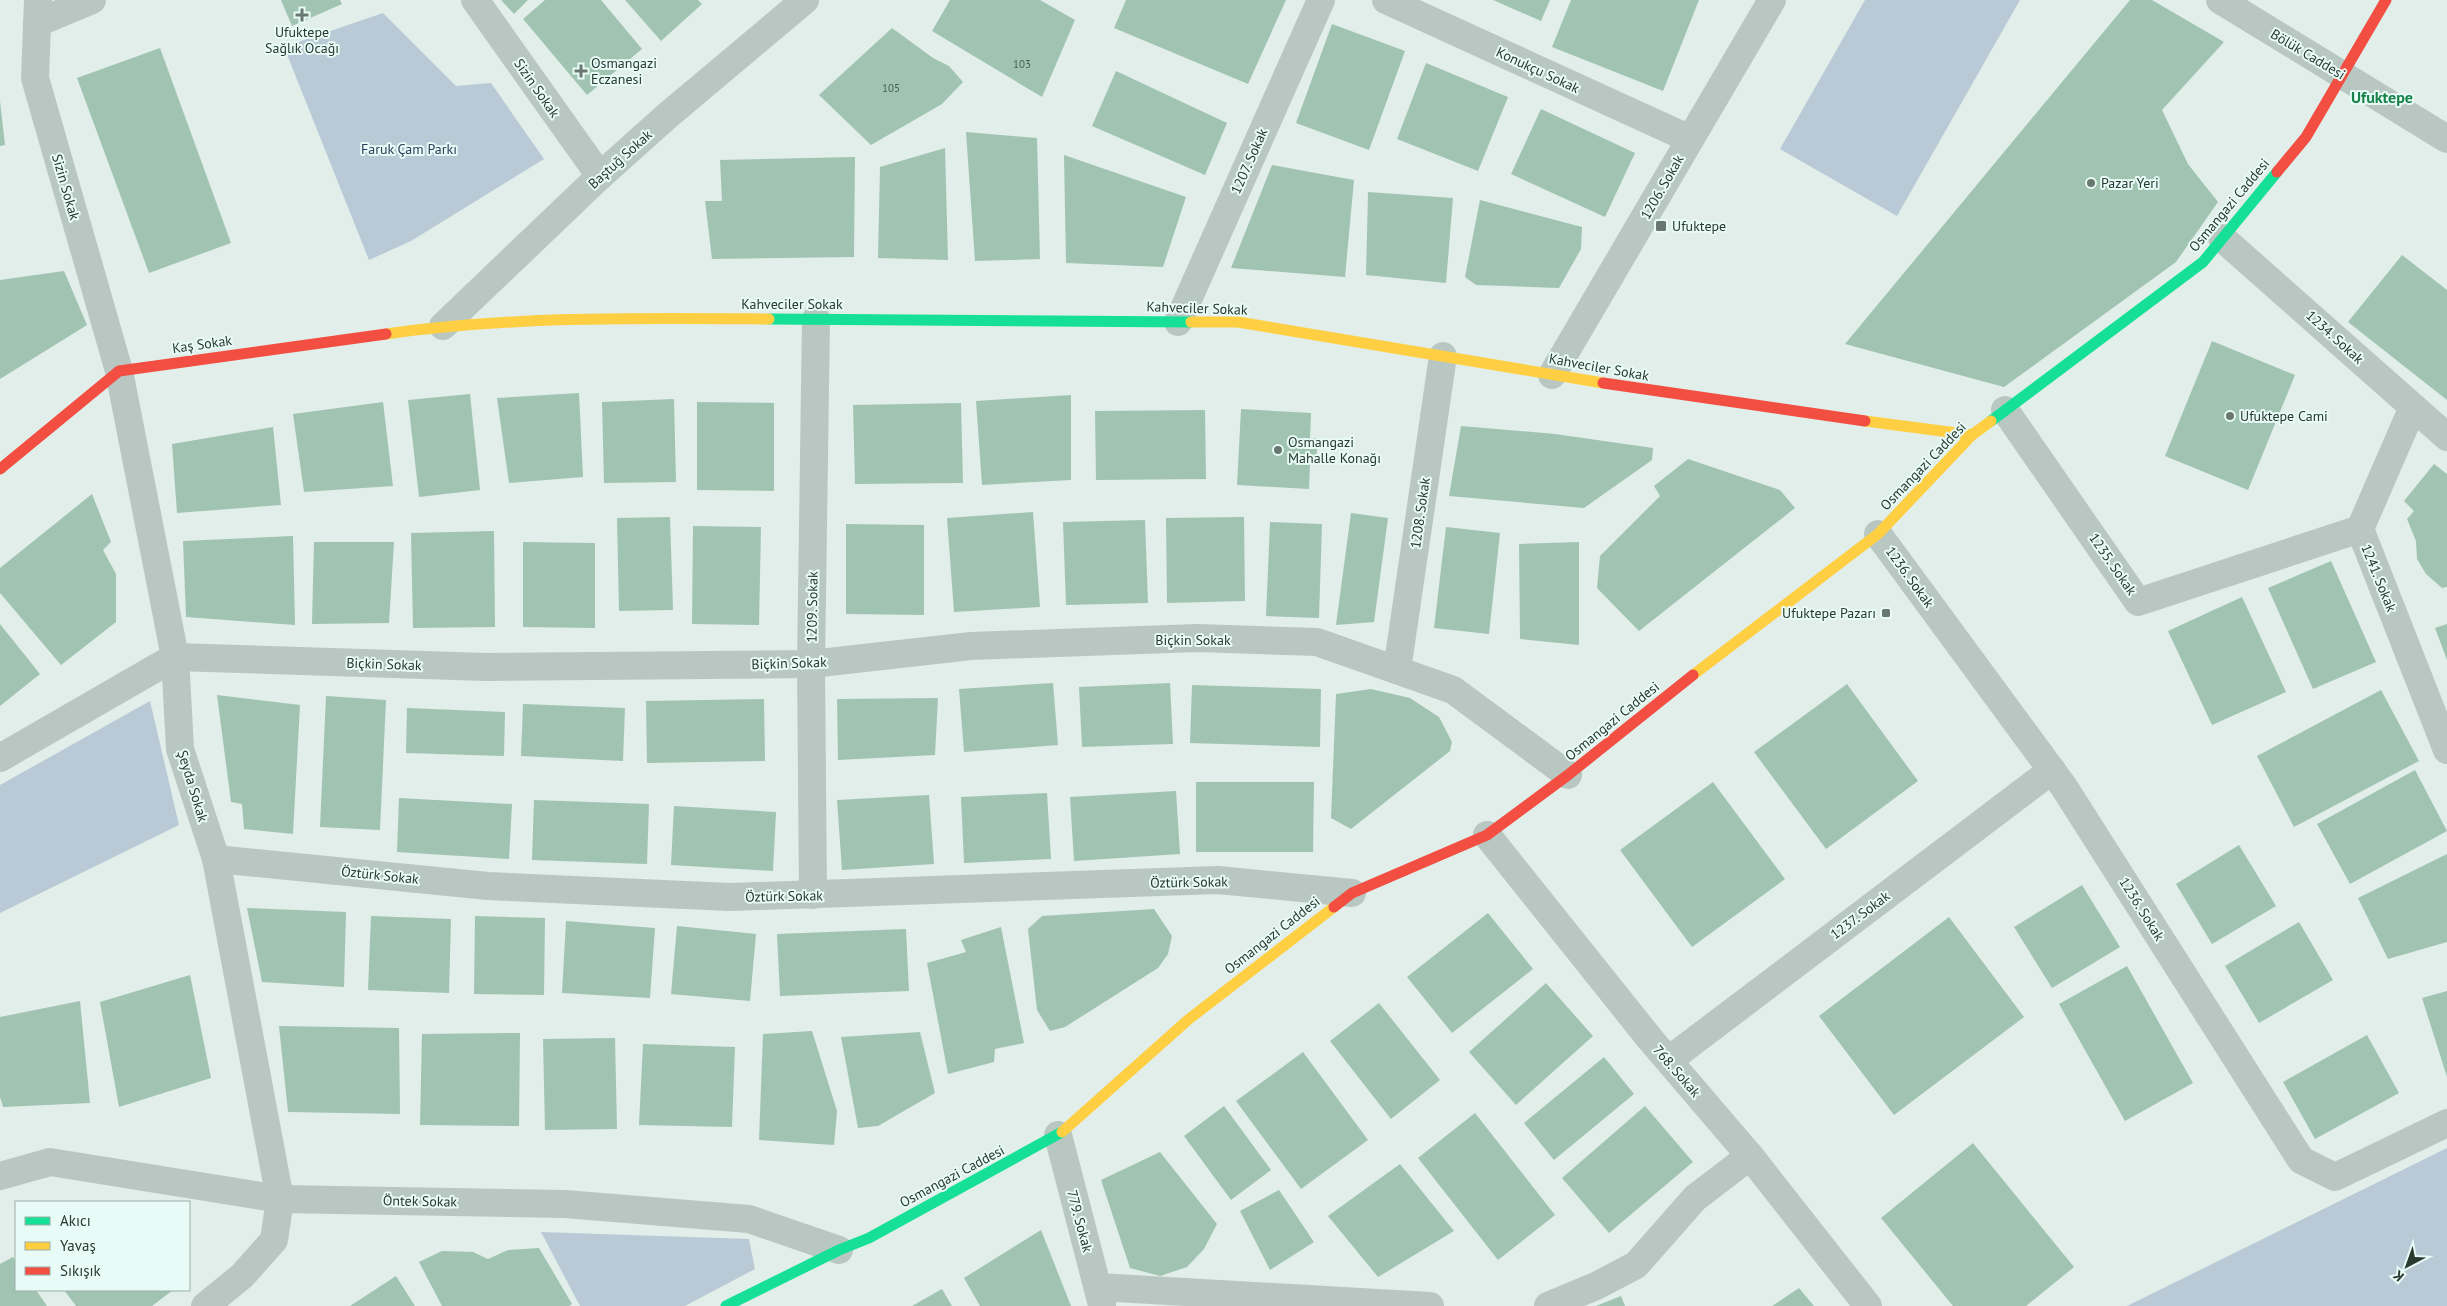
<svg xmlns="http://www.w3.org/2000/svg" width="2447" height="1306" font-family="'PT Sans',sans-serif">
<rect width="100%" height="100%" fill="#e1eeea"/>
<g fill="#b9cad6">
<path d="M1865,0H2020L1897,216L1780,149Z"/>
<path d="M383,13L456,86L491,83L544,159L411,241L369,260L284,47Z"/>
<path d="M150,701L179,825L0,913V785Z"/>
<path d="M2447,1148V1306H2127Z"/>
<path d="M541,1232L749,1239L755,1269L685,1306H580Z"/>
</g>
<g fill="#a1c4b2">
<path d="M281,0H340L342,4L292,26Z"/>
<path d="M501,0H528L514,14Z"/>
<path d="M545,0H601L642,49L587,95L523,19Z"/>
<path d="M625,0H698L702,4L661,41Z"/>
<path d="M950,0H1040L1075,20L1042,97L932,31Z"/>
<path d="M1126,0H1286L1248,84L1114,28Z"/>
<path d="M1493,0H1550L1541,21Z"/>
<path d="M1571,0H1699L1663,91L1552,47Z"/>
<path d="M2130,0H2152L2224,42L2162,110L2188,164L2218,202L2176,262L2004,387L1845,344Z"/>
<path d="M1332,24L1405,51L1369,150L1296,123Z"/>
<path d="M892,28L933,58L949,66L963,82L942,104L871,145L819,95Z"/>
<path d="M160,48L231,243L149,273L77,78Z"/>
<path d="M1426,63L1508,97L1478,171L1397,139Z"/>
<path d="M1116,71L1227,123L1205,175L1092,126Z"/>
<path d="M0,101L5,145L0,146Z"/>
<path d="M1541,109L1635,153L1605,217L1511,174Z"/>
<path d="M966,132L1037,138L1040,259L975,261Z"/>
<path d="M945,148L948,260L878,258L880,167Z"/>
<path d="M1064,155L1186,197L1163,267L1066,263Z"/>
<path d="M855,157L854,257L712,259L705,201H722L720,160Z"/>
<path d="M1272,165L1354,180L1345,277L1231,268Z"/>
<path d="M1368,192L1453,198L1446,283L1366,275Z"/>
<path d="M1480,200L1582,227L1581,249L1559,288L1476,285L1465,277Z"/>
<path d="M2402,255L2447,290V400L2348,322Z"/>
<path d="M64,271L87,325L0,379V280Z"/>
<path d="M2212,341L2295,375L2248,490L2165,456Z"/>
<path d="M579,393L583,477L509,483L497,398Z"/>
<path d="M470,394L480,490L419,497L408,400Z"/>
<path d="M1071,395V480L982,485L976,401Z"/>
<path d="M674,399L676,482L604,483L602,402Z"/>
<path d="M383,402L393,486L304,492L293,414Z"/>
<path d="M697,402L774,403V491L697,490Z"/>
<path d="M961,403L963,483L855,484L853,405Z"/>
<path d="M1241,409L1311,413L1310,438H1318L1316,462L1310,464L1309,489L1237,485Z"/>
<path d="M1205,410L1206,479L1096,480L1095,411Z"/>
<path d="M1461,426L1555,434L1653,448L1652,460L1584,508L1449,496Z"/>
<path d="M273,427L281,505L177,513L172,444Z"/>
<path d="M1688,459L1780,490L1795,508L1639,631L1597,588L1600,556L1660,496L1654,486Z"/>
<path d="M2434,464L2447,474V587L2442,588L2426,574L2417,559L2416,541L2407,519L2414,511L2404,501Z"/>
<path d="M92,494L111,542L103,550L116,574V622L61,665L0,593V568Z"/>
<path d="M1033,512L1040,607L954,612L947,518Z"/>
<path d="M1351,513L1388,518L1374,622L1336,625Z"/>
<path d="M670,517L673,610L619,611L617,518Z"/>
<path d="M1244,517L1245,601L1167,603L1166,518Z"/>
<path d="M1145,520L1148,603L1066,605L1063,522Z"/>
<path d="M1270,522L1322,524L1319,618L1266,616Z"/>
<path d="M846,524L924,525V615L846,614Z"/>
<path d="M693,526L761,527L759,625L692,624Z"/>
<path d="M1446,527L1500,533L1489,634L1434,628Z"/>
<path d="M494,531L495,627L413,628L411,533Z"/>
<path d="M293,536L295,625L186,617L183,541Z"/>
<path d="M314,542H394L389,623L312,624Z"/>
<path d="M523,542L595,543V628L523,627Z"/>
<path d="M1579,542V645L1520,639L1519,544Z"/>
<path d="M2331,561L2376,662L2313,689L2268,588Z"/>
<path d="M2242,597L2286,692L2212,725L2168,631Z"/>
<path d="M0,624L40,674L0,706Z"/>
<path d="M2447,624V660L2435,628Z"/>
<path d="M1053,683L1058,745L964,752L959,689Z"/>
<path d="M1170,683L1173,744L1082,747L1079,687Z"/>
<path d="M1847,684L1918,781L1826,849L1754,752Z"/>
<path d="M1192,685L1321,689L1320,747L1190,743Z"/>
<path d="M1371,689L1410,698L1439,717L1452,742L1450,751L1351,829L1331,818L1336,694Z"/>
<path d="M2381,690L2419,761L2294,827L2257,756Z"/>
<path d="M217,695L300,705L293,834L244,829L242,804L231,802Z"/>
<path d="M326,696L386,700L380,830L320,827Z"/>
<path d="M938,698L935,755L838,760L837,699Z"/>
<path d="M764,699L765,761L647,763L646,701Z"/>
<path d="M523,704L625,708L623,761L521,756Z"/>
<path d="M407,708L505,712L504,756L406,753Z"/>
<path d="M2415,770L2447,831L2350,884L2317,824Z"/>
<path d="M1196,782H1314L1313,852H1196Z"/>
<path d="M1713,782L1785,879L1692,947L1620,850Z"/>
<path d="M1176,791L1180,854L1074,861L1070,797Z"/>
<path d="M1047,793L1051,859L964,863L961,797Z"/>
<path d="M929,795L934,864L842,870L837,800Z"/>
<path d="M399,798L512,804L509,859L397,852Z"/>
<path d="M534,800L649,804L647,864L532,860Z"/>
<path d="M674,806L776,812L773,871L671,865Z"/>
<path d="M2239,845L2276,906L2212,944L2176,884Z"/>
<path d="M2447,854V942L2388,959L2358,898Z"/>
<path d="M2082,885L2120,947L2052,988L2014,927Z"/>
<path d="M247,908L346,912L344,987L262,982Z"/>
<path d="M1154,909L1172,936L1168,954L1158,968L1065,1027L1050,1031L1037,1010L1028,929L1042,916Z"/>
<path d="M1488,913L1533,969L1452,1033L1407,977Z"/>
<path d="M371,916L451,919L449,993L368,990Z"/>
<path d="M475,916L545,918L544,995L474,994Z"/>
<path d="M1949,917L2024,1017L1894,1115L1819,1016Z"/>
<path d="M566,921L655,928L650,998L562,993Z"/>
<path d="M2299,922L2333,980L2259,1023L2225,966Z"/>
<path d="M677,926L756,934L750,1001L671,994Z"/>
<path d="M1001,927L1024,1043L995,1049L994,1062L948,1074L927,963L966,952L961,940Z"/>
<path d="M906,929L909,991L780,996L777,934Z"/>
<path d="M2127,966L2193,1083L2125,1121L2059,1004Z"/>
<path d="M190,975L211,1078L119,1107L100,1002Z"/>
<path d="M1546,983L1593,1036L1516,1105L1469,1052Z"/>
<path d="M2447,991V1077L2422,998Z"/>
<path d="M80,1001L90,1103L3,1107L0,1097V1017Z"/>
<path d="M1379,1003L1440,1080L1391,1119L1330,1041Z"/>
<path d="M279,1026L399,1028L400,1114L288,1112Z"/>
<path d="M812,1031L837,1111L834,1145L759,1140L763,1034Z"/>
<path d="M920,1032L935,1093L878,1126L858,1128L841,1037Z"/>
<path d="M520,1033L519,1126L420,1125L422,1034Z"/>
<path d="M2367,1035L2399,1093L2315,1139L2283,1082Z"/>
<path d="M615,1038L617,1129L545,1130L543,1039Z"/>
<path d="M643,1044L735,1047L732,1127L639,1125Z"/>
<path d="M1303,1052L1368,1140L1301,1189L1236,1101Z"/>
<path d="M1604,1057L1634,1094L1554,1160L1524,1123Z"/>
<path d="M1224,1106L1271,1170L1231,1200L1184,1136Z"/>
<path d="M1645,1106L1693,1162L1609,1233L1562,1178Z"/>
<path d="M1475,1113L1555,1215L1498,1260L1418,1158Z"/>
<path d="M1973,1143L2074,1267L2026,1306H1953L1881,1218Z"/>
<path d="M1160,1152L1217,1224L1204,1249L1187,1267L1160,1276L1130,1268L1101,1180Z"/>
<path d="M1400,1164L1454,1231L1378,1277L1328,1216Z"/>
<path d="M1279,1190L1314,1242L1270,1270L1240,1211Z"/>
<path d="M1041,1230L1071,1306H980L964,1278Z"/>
<path d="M539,1248L572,1304L569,1306H442L419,1262L442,1251L473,1252L488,1259L508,1250Z"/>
<path d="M13,1257L16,1262V1290H36L47,1306H0V1264Z"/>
<path d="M396,1276L415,1306H350Z"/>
<path d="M1799,1288L1814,1306H1772Z"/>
<path d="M942,1289L952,1306H912Z"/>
<path d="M64,1290H173L152,1306H76Z"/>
<path d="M1621,1296L1625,1306H1596Z"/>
</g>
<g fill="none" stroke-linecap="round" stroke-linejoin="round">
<g stroke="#b9c7c2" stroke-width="28">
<path d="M38,0L35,78L119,371L175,657L180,749L216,859L280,1199L274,1240L242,1276L205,1306"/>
<path d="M475,0L600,176"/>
<path d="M1386,0L1690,139"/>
<path d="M2220,0L2447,139"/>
<path d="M37,23L92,0"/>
<path d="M2222,238L2447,437"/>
<path d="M1178,322L1321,0"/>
<path d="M443,326L600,176L667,116L805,0"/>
<path d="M1552,375L1772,0"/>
<path d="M2413,407L2360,529L2447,750"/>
<path d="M2005,410L2138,602L2360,529"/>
<path d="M1878,534L2064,787L2301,1160L2335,1177L2447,1123"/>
<path d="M1397,670L1443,356"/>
<path d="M0,758L175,657L486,667L811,664L971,646L1197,638L1317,642L1453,690L1568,775"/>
<path d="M1487,835L1650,1039L1750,1156L1868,1306"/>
<path d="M216,859L488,886L730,897L1218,880L1352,893"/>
<path d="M813,895L811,664L816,319"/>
<path d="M1669,1060L2052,770"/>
<path d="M1058,1135L1102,1305"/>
<path d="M0,1176L50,1162L280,1199L565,1204L749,1219L839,1250"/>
<path d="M1098,1287L1430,1306"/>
<path d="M1548,1306L1596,1286L1636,1265L1695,1198L1750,1156"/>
</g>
<g stroke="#16e098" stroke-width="11">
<path d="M769,319L1191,322"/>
<path d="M1991,421L2203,262L2277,172"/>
<path d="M726,1306L839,1250L869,1238L1062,1132"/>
</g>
<g stroke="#ffcf43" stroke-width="11">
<path d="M1191,322H1238L1603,383"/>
<path d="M386,334C513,316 642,318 769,319"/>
<path d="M1865,421L1972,435"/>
<path d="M1693,675L1878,534L1972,435L1991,421"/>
<path d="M1062,1132L1189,1019L1334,907"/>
</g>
<g stroke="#f24e42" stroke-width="11">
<path d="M2277,172L2306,137L2386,0"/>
<path d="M1603,383L1865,421"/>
<path d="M0,469L119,371L386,334"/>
<path d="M1334,907L1352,893L1487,835L1568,775L1693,675"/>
</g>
</g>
<g fill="#687871" stroke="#e8fbf6" stroke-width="2">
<path d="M299.5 7.5h5v5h5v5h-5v5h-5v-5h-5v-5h5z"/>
<path d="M578.5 63.5h5v5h5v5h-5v5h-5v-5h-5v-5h5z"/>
<circle cx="2091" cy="183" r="5"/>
<rect x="1655" y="220" width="12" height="12" rx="2.5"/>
<circle cx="2230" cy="416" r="5"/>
<circle cx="1278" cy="450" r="5"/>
<rect x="1881" y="608" width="10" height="10" rx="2.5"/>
</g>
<g text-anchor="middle" stroke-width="4" stroke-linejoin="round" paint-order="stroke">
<g font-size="11" fill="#465c50">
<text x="1022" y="68">103</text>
<text x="891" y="92">105</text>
</g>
<g font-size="14" fill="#273930" stroke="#e8fbf6" text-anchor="start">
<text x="302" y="37" text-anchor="middle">Ufuktepe<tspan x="302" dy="16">Sağlık Ocağı</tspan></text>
<text x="591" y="68">Osmangazi<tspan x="591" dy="16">Eczanesi</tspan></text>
<text x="2101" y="188">Pazar Yeri</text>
<text x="1672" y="231">Ufuktepe</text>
<text x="2240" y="421">Ufuktepe Cami</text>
<text x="1288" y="447">Osmangazi<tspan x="1288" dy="16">Mahalle Konağı</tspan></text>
<text x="1876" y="618" text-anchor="end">Ufuktepe Pazarı</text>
</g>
<g font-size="14" fill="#273930" stroke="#e8fbf6">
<text transform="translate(2308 54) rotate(31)" y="5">Bölük Caddesi</text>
<text transform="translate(1538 70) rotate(25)" y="5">Konukçu Sokak</text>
<text transform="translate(537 88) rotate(55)" y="5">Sizin Sokak</text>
<text transform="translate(620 159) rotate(-42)" y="5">Baştuğ Sokak</text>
<text transform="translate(1249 161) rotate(-66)" y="5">1207. Sokak</text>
<text transform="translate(66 187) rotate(74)" y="5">Sizin Sokak</text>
<text transform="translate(1662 187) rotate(-60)" y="5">1206. Sokak</text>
<text transform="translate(2229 205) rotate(-50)" y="5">Osmangazi Caddesi</text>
<text x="792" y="309">Kahveciler Sokak</text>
<text transform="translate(1197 308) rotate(2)" y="5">Kahveciler Sokak</text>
<text transform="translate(2335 337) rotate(42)" y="5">1234. Sokak</text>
<text transform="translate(202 344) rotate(-8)" y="5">Kaş Sokak</text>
<text transform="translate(1599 367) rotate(10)" y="5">Kahveciler Sokak</text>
<text transform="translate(1923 466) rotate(-46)" y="5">Osmangazi Caddesi</text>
<text transform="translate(1420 513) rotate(-82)" y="5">1208. Sokak</text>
<text transform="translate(2113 564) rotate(55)" y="5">1235. Sokak</text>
<text transform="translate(1910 577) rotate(54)" y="5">1236. Sokak</text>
<text transform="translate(2379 578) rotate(68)" y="5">1241. Sokak</text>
<text transform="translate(812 607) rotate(-89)" y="5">1209. Sokak</text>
<text x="1193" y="645">Biçkin Sokak</text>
<text transform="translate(789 663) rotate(-2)" y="5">Biçkin Sokak</text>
<text transform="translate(384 664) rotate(2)" y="5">Biçkin Sokak</text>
<text transform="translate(1612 721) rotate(-39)" y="5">Osmangazi Caddesi</text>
<text transform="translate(193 786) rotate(73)" y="5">Şeyda Sokak</text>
<text transform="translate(380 875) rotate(6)" y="5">Öztürk Sokak</text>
<text transform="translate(1189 882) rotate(-1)" y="5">Öztürk Sokak</text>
<text transform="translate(784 896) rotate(-1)" y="5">Öztürk Sokak</text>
<text transform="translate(2142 909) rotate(58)" y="5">1236. Sokak</text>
<text transform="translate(1860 915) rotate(-37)" y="5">1237. Sokak</text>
<text transform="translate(1272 935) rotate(-38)" y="5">Osmangazi Caddesi</text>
<text transform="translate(1677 1071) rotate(49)" y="5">768. Sokak</text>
<text transform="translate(952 1176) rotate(-28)" y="5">Osmangazi Caddesi</text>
<text transform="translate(420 1201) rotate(1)" y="5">Öntek Sokak</text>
<text transform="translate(1080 1221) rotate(75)" y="5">779. Sokak</text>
</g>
<g font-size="14" fill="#283d59" stroke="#e8fbf6">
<text x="409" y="154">Faruk Çam Parkı</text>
</g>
<g font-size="16" font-weight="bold" fill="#178247" stroke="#e8fbf6">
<text x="2382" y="103">Ufuktepe</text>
</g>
</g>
<rect x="15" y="1201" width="175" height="90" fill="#e8fbf6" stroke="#9bada7"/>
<rect x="25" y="1217" width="25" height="8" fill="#16e098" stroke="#9bada7"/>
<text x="60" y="1226" font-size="15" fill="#273930">Akıcı</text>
<rect x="25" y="1242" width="25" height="8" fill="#ffcf43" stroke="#9bada7"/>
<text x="60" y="1251" font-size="15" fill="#273930">Yavaş</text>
<rect x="25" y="1267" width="25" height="8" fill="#f24e42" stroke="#9bada7"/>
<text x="60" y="1276" font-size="15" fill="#273930">Sıkışık</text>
<g transform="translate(2407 1266) rotate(221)" stroke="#e8fbf6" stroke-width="4" paint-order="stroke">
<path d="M0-4L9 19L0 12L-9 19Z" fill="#273930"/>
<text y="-8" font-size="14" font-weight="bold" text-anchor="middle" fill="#273930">K</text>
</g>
</svg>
